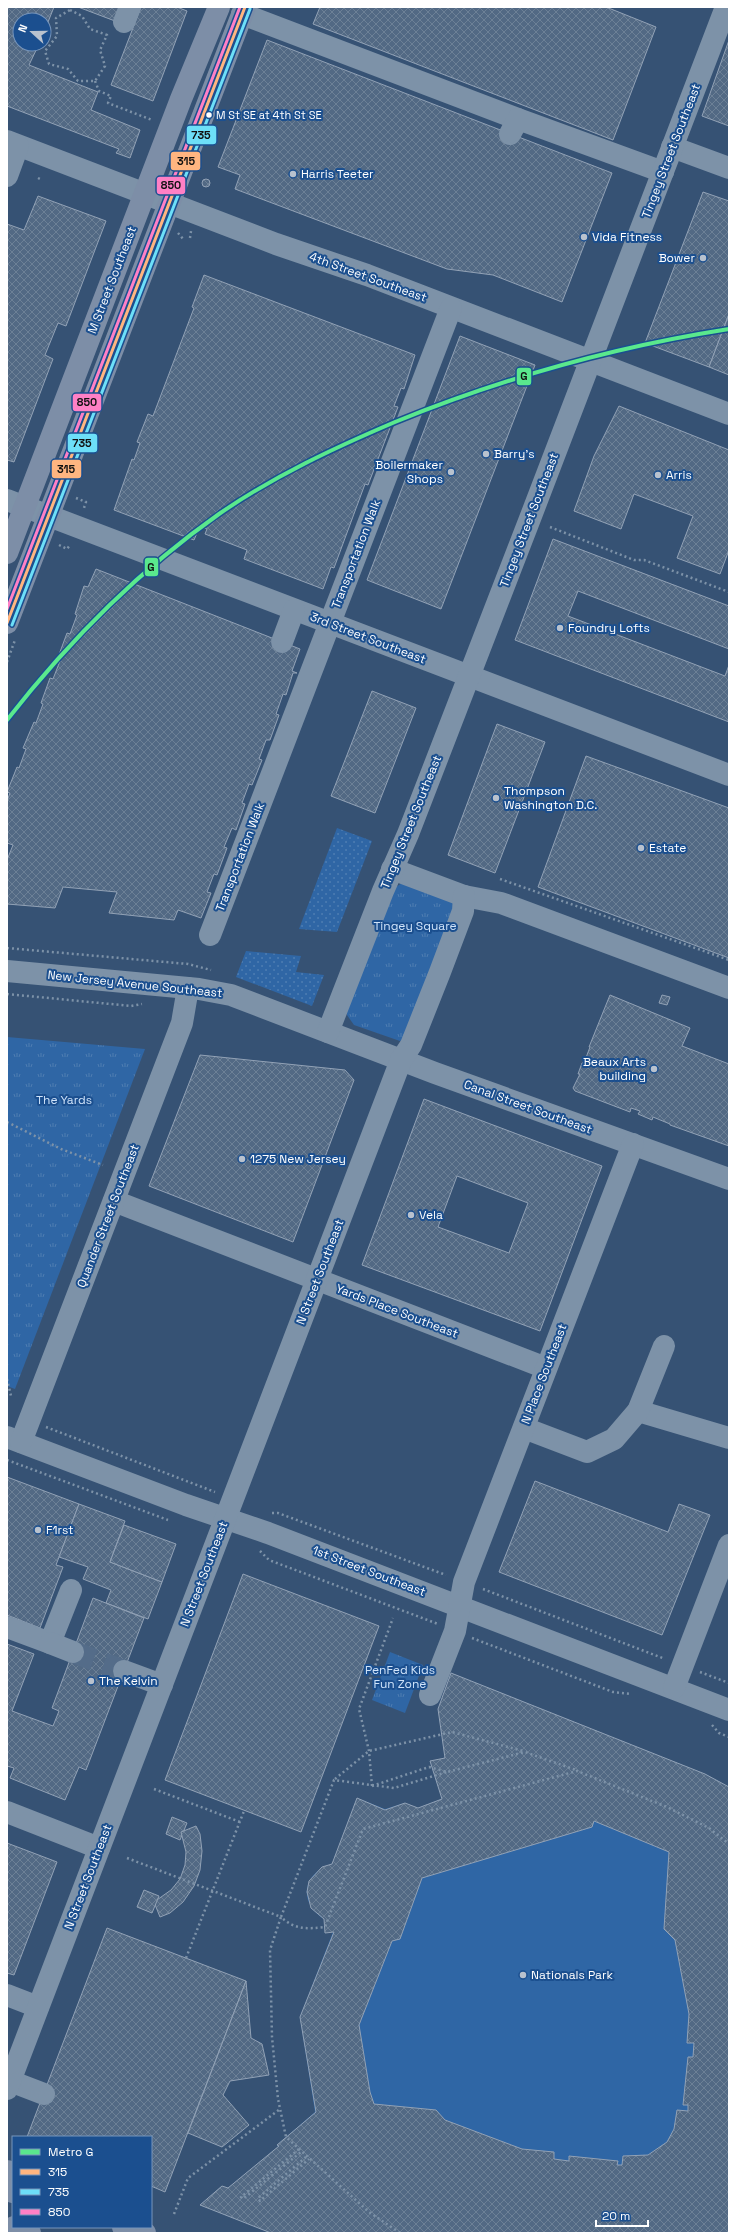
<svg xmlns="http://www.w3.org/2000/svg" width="736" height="2240" font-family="'Space Grotesk',sans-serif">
<defs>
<pattern id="grass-dots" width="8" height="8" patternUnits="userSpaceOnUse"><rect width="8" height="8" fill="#2f66a5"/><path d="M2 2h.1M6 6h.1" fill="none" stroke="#4e7db2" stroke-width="1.8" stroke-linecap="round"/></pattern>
<pattern id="park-tufts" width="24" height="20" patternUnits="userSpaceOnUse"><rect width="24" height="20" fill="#2f66a5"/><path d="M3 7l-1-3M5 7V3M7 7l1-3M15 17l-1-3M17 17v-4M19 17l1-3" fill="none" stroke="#4e7db2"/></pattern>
<pattern id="building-cross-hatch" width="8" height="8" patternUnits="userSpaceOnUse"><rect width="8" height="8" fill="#526984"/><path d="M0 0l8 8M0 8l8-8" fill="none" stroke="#6c8096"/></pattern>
</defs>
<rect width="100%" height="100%" fill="#365274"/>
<g fill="url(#grass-dots)">
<path d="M337,828L372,841L337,932L299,929Z"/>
<path d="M246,951L301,956L296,972L324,975L312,1006L236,977Z"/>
</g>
<g fill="url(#park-tufts)">
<path d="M402,883L454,903L456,909L408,1038L400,1041L354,1025L347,1015V1009L396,887Z"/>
<path d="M7,1037L145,1049L15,1389L7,1386Z"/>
<path d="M390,1652L423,1665L405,1713L372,1700Z"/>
</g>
<path fill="#2f66a5" d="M451,1673L705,1774L729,1787V2233H271L200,2205L222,2186L228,2188L278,2147L277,2145L315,2112L300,2017L333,1932L325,1927L324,1919C298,1903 302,1873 332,1864L357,1798L385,1809L405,1803L418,1808L442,1799L430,1761L445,1758L438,1709Z"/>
<g fill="url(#building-cross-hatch)" stroke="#92a2b6" fill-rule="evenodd">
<path d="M7,7H54L44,32V20H20V44H39L29,65L98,92L91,110L140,130L130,158L116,153L119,149L7,106Z"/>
<path d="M78,7H120L115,21Z"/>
<path d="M141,7H177L187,11L153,101L111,85Z"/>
<path d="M320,7H606L656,27L613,140L313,24Z"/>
<path d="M267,40L612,173L562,302L493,275L447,269L235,189L240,175L218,167Z"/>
<path d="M729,40V126L702,116Z"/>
<circle cx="206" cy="183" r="4"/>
<path d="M703,192L729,201V314L709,367L645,343Z"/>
<path d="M38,196L106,221L66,326L58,323L45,355L53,359L14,462L7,460V224L24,230Z"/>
<path d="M204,275L415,355L404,389L401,388L394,406L398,407L368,485L365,484L334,568L331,567L323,589L244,559L247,550L205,534L207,529L200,526L194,540L114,510L132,459L134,460L140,443L137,442L148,414L153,416L194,308L192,307Z"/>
<path d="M729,314V375L709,367Z"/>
<path d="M460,336L535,365L441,609L367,580Z"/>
<path d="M619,406L729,450V550L720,574L677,558L693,516L634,494L621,529L574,511L594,456Z"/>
<path d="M553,539L729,606V649L578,591L568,616L725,676L729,665V722L515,640Z"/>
<path d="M96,569L300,649L292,671L297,673H293L286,695L283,694L276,714L279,715L270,740H266L259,759L262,760L252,785L249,784L242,803L245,804L236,830L232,828L224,847L227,848L217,875L214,874L207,892L211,893L201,918L178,910L174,920L109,913L117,892L63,887L55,908L7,904V860L13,845L7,843V801L10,793L7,792L17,767L19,768L26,749L23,748L34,722L36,723L43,704L41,703L50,678L53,679L60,661L57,660L67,633L70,634L77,615L75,614L84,586L88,587Z"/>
<path d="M372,691L416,708L375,813L331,796Z"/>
<path d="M497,724L545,742L495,873L448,855Z"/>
<path d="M586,756L729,808V958L538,887Z"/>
<path d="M610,995L690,1028L682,1046L729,1064V1146L670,1125V1124L653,1117L652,1120L638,1114L640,1111L631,1108L630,1112L575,1091L573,1088L580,1074H578L582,1063H584L590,1047H589Z"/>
<path d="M662,995L670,997L667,1005L659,1003Z"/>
<path d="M200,1055L345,1070L354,1080L293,1242L149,1186Z"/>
<path d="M424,1099L602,1166L540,1331L362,1265ZM457,1176L528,1203L509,1253L438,1227Z"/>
<path d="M7,1477L79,1504L56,1565L63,1567L40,1628L7,1615Z"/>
<path d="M535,1481L668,1532L679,1504L710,1515L662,1635L499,1572Z"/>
<path d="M79,1504L125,1521L110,1562L162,1582L148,1619L106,1603L111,1590L83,1579L88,1567L59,1557Z"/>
<path d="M124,1525L176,1544L162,1582L110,1562Z"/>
<path d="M243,1574L379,1626L301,1832L165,1780Z"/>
<path d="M93,1598L144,1618L86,1770L79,1767L65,1800L10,1778L14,1768L7,1766V1644L34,1654L12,1711L53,1726L59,1711L52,1708Z"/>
<path d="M451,1673L705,1774L729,1787V2233H271L200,2205L222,2186L228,2188L279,2146L277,2145L316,2112L300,2017L334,1932L325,1933L324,1919L311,1908L307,1892L309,1881L322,1867L332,1864L357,1798L385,1810L405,1803L418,1808L442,1799L430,1761L445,1758L438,1709ZM594,1821L669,1852L664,1929L675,1940L689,2014L687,2043H694L693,2057H688L683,2105H688V2111L677,2110L674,2129L667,2142L648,2155L623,2156L622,2165H617L618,2161L569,2156V2161L554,2159V2152L522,2149L445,2120L436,2110L374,2104L370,2092L359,2025L392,1941L400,1939L422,1878L592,1827Z"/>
<path d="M172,1817L187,1823L180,1840L166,1834Z"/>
<path d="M196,1826L200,1834L202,1851L200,1870L194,1886L183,1902L170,1913L160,1917L154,1902L171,1890L180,1879L185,1865L186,1852L181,1832Z"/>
<path d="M7,1843L57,1862L14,1975L7,1973Z"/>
<path d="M144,1890L159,1896L152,1913L137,1907Z"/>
<path d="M107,1928L246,1981L165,2192L151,2186V2137H27Z"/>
<path d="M246,1981L251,2038L262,2044L269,2075L230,2081L223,2095L249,2125L222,2147L188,2133Z"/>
</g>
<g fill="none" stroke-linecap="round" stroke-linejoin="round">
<path stroke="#546c89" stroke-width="22" stroke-dasharray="22 11" stroke-linecap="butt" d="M73,1652L124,1671"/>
<g stroke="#7d92a8" stroke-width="2.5" stroke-dasharray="2 3" stroke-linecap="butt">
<path d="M70,10L82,16L90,29L107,35L100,50L105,66L95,81H78L68,69L49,64L45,51L57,36L56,18Z"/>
<path d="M95,81L99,91L111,96L108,103L152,120"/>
<path d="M38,178L40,179"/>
<path d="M178,233L184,240"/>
<path d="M190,238L191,231"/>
<path d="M76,498L86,502L84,508"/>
<path d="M550,527L634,560H644L729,592"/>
<path d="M59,545L67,549L70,545"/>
<path d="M7,662L15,640"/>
<path d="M500,879L729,960"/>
<path d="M7,948L188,964L211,970"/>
<path d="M7,994L131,1006L142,1004"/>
<path d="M7,1122L61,1149L103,1165"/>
<path d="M7,1379L11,1396"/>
<path d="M46,1427L215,1492"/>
<path d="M7,1460L168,1520"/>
<path d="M272,1513H278L446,1575"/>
<path d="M260,1551L269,1560L438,1624"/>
<path d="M483,1589L665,1659"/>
<path d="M472,1638L613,1692L631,1694"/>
<path d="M700,1672L729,1683"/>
<path d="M712,1725L719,1733L729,1737"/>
<path d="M335,1779L369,1751L452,1732L523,1751"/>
<path d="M372,1786L429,1767L447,1772L525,1752L576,1770"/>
<path d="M372,1786L369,1751L359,1709L393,1618"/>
<path d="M154,1789L240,1822"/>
<path d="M127,1858L281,1917L334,1780L394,1788L447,1772"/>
<path d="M186,1958L244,1811"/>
<path d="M299,2149L241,2197L243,2199L301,2152"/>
<path d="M306,2157L258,2198L260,2201L309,2159"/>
<path d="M174,2214L188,2178L280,2109"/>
<path d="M400,2233L369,2212L286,2137L278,2099L272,2037L270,1950L281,1917C295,1930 307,1929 325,1927L363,1829L577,1771L667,1807L709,1828L729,1844"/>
</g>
<g stroke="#7d92a8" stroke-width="22">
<path d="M242,14L518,119"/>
<path d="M124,22L130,7"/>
<path d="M510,134L518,119L663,172"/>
<path d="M7,141L276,244L367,275L729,414"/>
<path d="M672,147L729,168"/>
<path d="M7,176L18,146"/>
<path d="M7,500L729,775"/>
<path d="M282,642L294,610"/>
<path d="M392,869L464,896L501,903L729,988"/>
<path d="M210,935L451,308"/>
<path d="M7,971L199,989L231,995L435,1073L729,1179"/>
<path d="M328,1032L383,891L408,834L531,516L726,7"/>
<path d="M114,1201L546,1368"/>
<path d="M638,1411L729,1438"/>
<path d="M524,1428L587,1452L614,1439L638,1411L664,1346"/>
<path d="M7,1437L186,1505L268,1533L729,1710"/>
<path d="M21,1442L182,1023L188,988"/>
<path d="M7,1627L50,1643L71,1590"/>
<path d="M50,1643L73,1652"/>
<path d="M124,1671L162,1685"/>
<path d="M674,1688L729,1545"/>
<path d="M430,1695L455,1631L464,1582L633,1144"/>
<path d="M7,1812L99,1848"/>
<path d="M7,1995L38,2007"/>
<path d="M10,2081L44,2094"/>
<path d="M7,2089L401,1060L411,1045L440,972L463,911L464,896"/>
</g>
<g stroke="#7d8ea7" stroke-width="22">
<path d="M7,553L181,99L219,7"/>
<path d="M7,623L245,7"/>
<path d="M7,2171L13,2173"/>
<path d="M7,2190L13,2192"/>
<path d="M14,2227L30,2233"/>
<path d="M123,2227L145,2233"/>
</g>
<defs>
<path id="bus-1" d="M7,623L245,7"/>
<path id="bus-2" d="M12,625L250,9"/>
<path id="bus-3" d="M7,609L240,7"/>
</defs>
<use href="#bus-1" stroke="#1b4f8f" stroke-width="6"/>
<use href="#bus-2" stroke="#1b4f8f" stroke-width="6"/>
<use href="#bus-3" stroke="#1b4f8f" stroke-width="6"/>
<use href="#bus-1" stroke="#ffb580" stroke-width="3"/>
<use href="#bus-2" stroke="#6ddff8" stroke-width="3"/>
<use href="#bus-3" stroke="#ff80c5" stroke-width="3"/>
<defs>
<path id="metro-1" d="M7,720C68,642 138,571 219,514C274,476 334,448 395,422C503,378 614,347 729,329"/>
</defs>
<use href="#metro-1" stroke="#1b4f8f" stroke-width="7"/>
<use href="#metro-1" stroke="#5ae88d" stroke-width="4"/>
</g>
<circle fill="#fff" stroke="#1b4f8f" stroke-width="1.5" cx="209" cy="115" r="3.5"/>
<g fill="#b9c2ce" stroke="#1b4f8f" stroke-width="1.5">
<circle cx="293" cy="174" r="4"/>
<circle cx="584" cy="237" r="4"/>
<circle cx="703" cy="258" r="4"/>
<circle cx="486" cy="454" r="4"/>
<circle cx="451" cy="472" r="4"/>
<circle cx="658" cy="475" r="4"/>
<circle cx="560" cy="628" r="4"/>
<circle cx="496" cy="798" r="4"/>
<circle cx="641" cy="848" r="4"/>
<circle cx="654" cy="1069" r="4"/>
<circle cx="242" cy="1159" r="4"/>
<circle cx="411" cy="1215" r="4"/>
<circle cx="38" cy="1530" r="4"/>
<circle cx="91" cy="1681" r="4"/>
<circle cx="523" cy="1975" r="4"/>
</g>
<g text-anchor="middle" stroke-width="4" stroke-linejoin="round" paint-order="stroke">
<g font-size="11" fill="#fff" stroke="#1b4f8f" text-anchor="start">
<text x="216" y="119">M St SE at 4th St SE</text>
</g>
<g font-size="12" fill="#fff" stroke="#1b4f8f">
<text transform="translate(671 151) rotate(-69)" y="4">Tingey Street Southeast</text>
<text transform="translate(368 277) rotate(20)" y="4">4th Street Southeast</text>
<text transform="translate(112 280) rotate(-69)" y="4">M Street Southeast</text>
<text transform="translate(529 520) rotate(-69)" y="4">Tingey Street Southeast</text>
<text transform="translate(356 554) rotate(-69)" y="4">Transportation Walk</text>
<text transform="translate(368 638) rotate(21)" y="4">3rd Street Southeast</text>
<text transform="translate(411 822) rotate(-68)" y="4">Tingey Street Southeast</text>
<text transform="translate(240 857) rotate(-69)" y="4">Transportation Walk</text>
<text transform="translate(135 984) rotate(6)" y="4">New Jersey Avenue Southeast</text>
<text transform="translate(528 1107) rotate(20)" y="4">Canal Street Southeast</text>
<text transform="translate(108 1216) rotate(-69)" y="4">Quander Street Southeast</text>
<text transform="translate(320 1272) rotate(-69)" y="4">N Street Southeast</text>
<text transform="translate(397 1311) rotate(21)" y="4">Yards Place Southeast</text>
<text transform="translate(544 1374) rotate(-69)" y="4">N Place Southeast</text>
<text transform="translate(369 1571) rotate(21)" y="4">1st Street Southeast</text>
<text transform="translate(204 1574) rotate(-69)" y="4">N Street Southeast</text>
<text transform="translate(88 1877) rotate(-69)" y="4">N Street Southeast</text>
</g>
<g font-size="12" fill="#fff" stroke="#1b4f8f" text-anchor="start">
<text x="301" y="178">Harris Teeter</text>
<text x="592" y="241">Vida Fitness</text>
<text x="695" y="262" text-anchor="end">Bower</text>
<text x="494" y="458">Barry's</text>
<text x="443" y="469" text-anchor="end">Boilermaker<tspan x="443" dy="14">Shops</tspan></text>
<text x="666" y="479">Arris</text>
<text x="568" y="632">Foundry Lofts</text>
<text x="504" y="795">Thompson<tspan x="504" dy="14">Washington D.C.</tspan></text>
<text x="649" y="852">Estate</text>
<text x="646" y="1066" text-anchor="end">Beaux Arts<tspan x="646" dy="14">building</tspan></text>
<text x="250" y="1163">1275 New Jersey</text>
<text x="419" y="1219">Vela</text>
<text x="46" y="1534">F1rst</text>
<text x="99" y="1685">The Kelvin</text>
<text x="531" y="1979">Nationals Park</text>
</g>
<g font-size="12" fill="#cfe3fa" stroke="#1b4f8f">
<text x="415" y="930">Tingey Square</text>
<text x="64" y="1104">The Yards</text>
<text x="400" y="1674">PenFed Kids<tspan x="400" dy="14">Fun Zone</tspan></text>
</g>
</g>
<g stroke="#1b4f8f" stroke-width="1.5">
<rect x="186" y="125" width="31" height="20" rx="4" fill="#6ddff8"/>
<rect x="170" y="151" width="31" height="20" rx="4" fill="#ffb580"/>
<rect x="156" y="176" width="30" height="19" rx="4" fill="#ff80c5"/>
<rect x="516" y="367" width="16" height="19" rx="4" fill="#5ae88d"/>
<rect x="72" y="393" width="30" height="19" rx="4" fill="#ff80c5"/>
<rect x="67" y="433" width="31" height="20" rx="4" fill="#6ddff8"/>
<rect x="51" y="459" width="31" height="20" rx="4" fill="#ffb580"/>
<rect x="144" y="557" width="15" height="20" rx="4" fill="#5ae88d"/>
</g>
<g font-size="11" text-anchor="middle" font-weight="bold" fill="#111">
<text x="201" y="139">735</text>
<text x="186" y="165">315</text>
<text x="171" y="189">850</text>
<text x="524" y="380">G</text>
<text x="87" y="406">850</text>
<text x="82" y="447">735</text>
<text x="66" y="473">315</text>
<text x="151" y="571">G</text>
</g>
<rect width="736" height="2240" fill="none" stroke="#ffffff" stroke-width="16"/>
<rect x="12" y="2136" width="140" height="92" fill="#1b4f8f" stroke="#7695bc"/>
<rect x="20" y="2149" width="20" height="6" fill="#5ae88d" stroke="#7695bc"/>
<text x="48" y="2156" font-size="12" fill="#ffffff">Metro G</text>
<rect x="20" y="2169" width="20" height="6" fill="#ffb580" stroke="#7695bc"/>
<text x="48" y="2176" font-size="12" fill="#ffffff">315</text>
<rect x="20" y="2189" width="20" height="6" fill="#6ddff8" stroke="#7695bc"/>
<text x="48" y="2196" font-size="12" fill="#ffffff">735</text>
<rect x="20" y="2209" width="20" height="6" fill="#ff80c5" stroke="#7695bc"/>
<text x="48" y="2216" font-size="12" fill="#ffffff">850</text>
<g transform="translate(32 32) rotate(291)"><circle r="19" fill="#1b4f8f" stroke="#7695bc"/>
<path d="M0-3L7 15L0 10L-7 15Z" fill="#b9c2ce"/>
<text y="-6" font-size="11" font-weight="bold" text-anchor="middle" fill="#ffffff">N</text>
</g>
<path d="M596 2220v6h52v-6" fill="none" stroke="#ffffff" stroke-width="2"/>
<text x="602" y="2220" font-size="12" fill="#ffffff" stroke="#1b4f8f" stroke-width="3" paint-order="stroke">20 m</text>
</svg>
